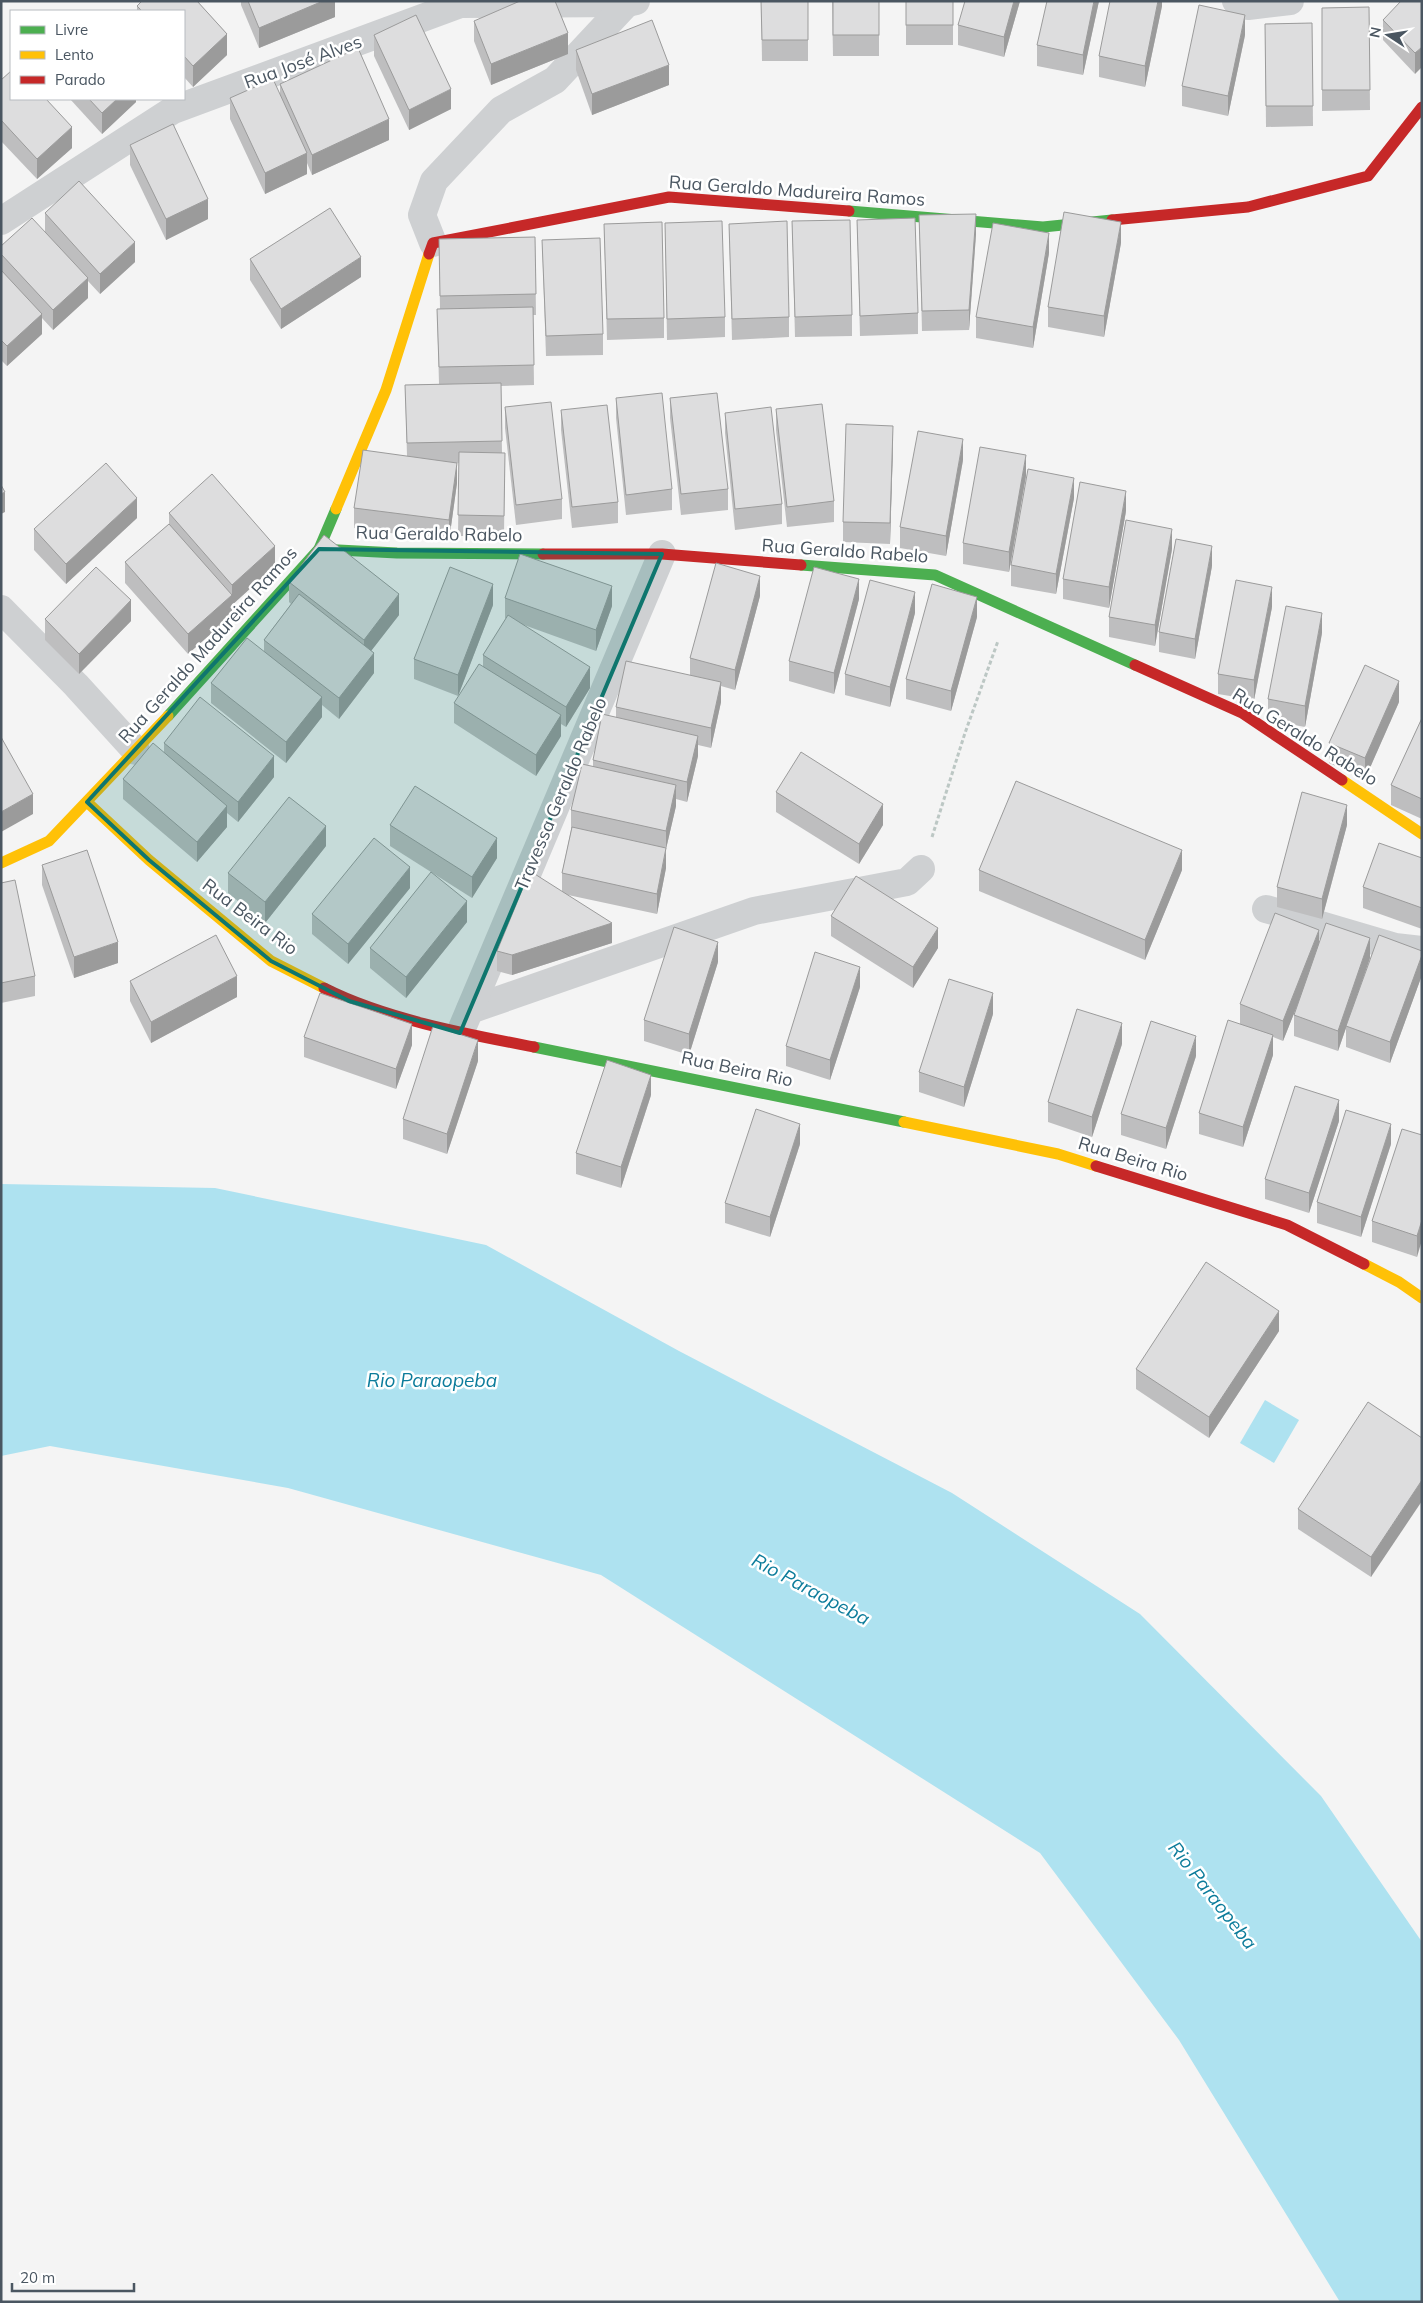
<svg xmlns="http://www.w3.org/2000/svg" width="1423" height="2303" font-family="Mulish,sans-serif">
<rect width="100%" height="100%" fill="#f4f4f4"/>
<g fill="#aee2f0">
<path d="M1,1184L215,1188L486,1245L679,1351L952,1493L1140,1614L1321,1796L1422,1942V2302H1340L1179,2040L1040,1853L601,1575L288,1488L50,1446L1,1456Z"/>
<path d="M1265,1400L1299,1420L1274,1463L1240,1443Z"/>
</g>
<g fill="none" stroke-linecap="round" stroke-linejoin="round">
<path stroke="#bcc7c4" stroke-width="3" stroke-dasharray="4 2.5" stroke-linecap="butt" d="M932,837L965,733L998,641"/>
<g stroke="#ced0d2" stroke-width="28">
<path d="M1236,1L1248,6L1290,1"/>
<path d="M1,221L173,110L460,4L627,3L636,1"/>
<path d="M433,243L422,215L434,181L501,110L555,80L627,3"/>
<path d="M1,609L76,685L136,751"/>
<path d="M1266,909L1395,947L1422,950"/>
<path d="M470,1010L754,911L907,882L921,869"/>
<path d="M460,1033L662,554"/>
</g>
<g stroke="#4caf50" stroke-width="11">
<path d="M849,211L1043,227L1112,220"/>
<path d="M319,549L397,553L543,554"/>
<path d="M801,565L935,575L1135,665"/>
<path d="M168,716L319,549L336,509"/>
<path d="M534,1047L904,1122"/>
</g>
<g stroke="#ffc107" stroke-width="11">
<path d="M336,509L386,390L429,254"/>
<path d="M1342,780L1422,834"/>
<path d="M87,802L149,860L271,961L324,988"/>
<path d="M1,863L49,841L168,716"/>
<path d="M904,1122L1058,1154L1096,1166"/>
<path d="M1364,1264L1399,1282L1422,1298"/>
</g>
<g stroke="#c62828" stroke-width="11">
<path d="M1112,220L1248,207L1368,176L1422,107"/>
<path d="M429,254L433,243L669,197L849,211"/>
<path d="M543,554H662L801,565"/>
<path d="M1135,665L1242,713L1342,780"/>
<path d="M324,988C385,1019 466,1034 534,1047"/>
<path d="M1096,1166L1287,1225L1364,1264"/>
</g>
</g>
<g fill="#bebebf">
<path d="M142,1H197L227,34V55L193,87L184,77V11H137V6Z"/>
<path d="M241,1H335V17L259,48L241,5Z"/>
<path d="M761,1H808V61H762Z"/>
<path d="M832,1H879V56H833Z"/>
<rect x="906" y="1" width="47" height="44"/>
<path d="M1020,1L1004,57L958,45V25Z"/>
<path d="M1099,1L1083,75L1037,66V45Z"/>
<path d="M1162,1V6L1145,87L1099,77V56Z"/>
<path d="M1422,1L1415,74L1383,40V20Z"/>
<path d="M1369,7L1370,110L1322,111V8Z"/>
<path d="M474,21L568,54L491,85L474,41Z"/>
<path d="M1312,23L1313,126L1266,127L1265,24Z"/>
<path d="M374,35L451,109L409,130L374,56Z"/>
<path d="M1245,35L1228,116L1182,106V86Z"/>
<path d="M576,50L669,85L592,115L576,70Z"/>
<path d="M1,80L72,148L37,179L1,141Z"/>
<path d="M280,84L389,140L312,175L307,163V174L265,194L230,119V98L280,95Z"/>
<path d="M70,99H136V102L102,134Z"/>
<path d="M130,145L208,219L166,240L130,165Z"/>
<path d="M45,213L135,262L100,294L88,281V298L53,330L42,318V334L7,366L1,360V246L45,231Z"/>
<path d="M919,215L976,234L969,330L922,331Z"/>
<path d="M857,220L918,313V334L860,336Z"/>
<path d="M792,221L852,315V336L795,337Z"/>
<path d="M665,223L725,317V337L667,340Z"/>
<path d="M604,224L664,318V338L607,340Z"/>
<path d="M729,224L789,317V337L732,340Z"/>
<path d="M535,237L536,315H533L534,385L501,386L502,453H505L504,536H458L459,463H457V483L449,541L354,528V508L407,456L405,385L439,384L437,309H440L439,239Z"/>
<path d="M542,240L603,334V355L546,356Z"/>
<path d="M1121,243L1104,337L1048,327V307Z"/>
<path d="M1049,253L1033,348L976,338V317Z"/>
<path d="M250,259L361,277L281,329L250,280Z"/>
<path d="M616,398L672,489V510L626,515L616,418Z"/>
<path d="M670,398L728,489V510L681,515L670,418Z"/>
<path d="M505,407L562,499V519L516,525L505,428Z"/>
<path d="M776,409L834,501V522L787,527L776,430Z"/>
<path d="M561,410L618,502V523L572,528L561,430Z"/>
<path d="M725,413L782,504V524L735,530L725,433Z"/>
<path d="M893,446L890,544L843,542V522Z"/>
<path d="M963,460L946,556L900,548V527Z"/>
<path d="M1026,476L1009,572L963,564V543Z"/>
<path d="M1074,498L1056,594L1011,586V565Z"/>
<path d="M1126,511L1109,608L1063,599V579Z"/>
<path d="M169,513L275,566L232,605V615L188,654L125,583V562L169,524Z"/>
<path d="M137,518L66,584L34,550V529Z"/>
<path d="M1172,549L1155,646L1109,637V617Z"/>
<path d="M1212,566L1195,659L1159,652V632Z"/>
<path d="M289,582L399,615L371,651L374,673L339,719L322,705V717L286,763L211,703V683L264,651V640L291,604L289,602Z"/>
<path d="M760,596L735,690L721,686V702L711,748L698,745V756L687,802L676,799V806L666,849V868L657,914L568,895L612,943L512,975L497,971V951L562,891V873L571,830V810L593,766V760L616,717V707L690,675V658Z"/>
<path d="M505,598L612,606L596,651L524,625L590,688L566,727L561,724V736L536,776L454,723V703L483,667V655L506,619L505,618Z"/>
<path d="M859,599L834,694L789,681V661Z"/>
<path d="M493,605L458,696L414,679V659Z"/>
<path d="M1272,607L1254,700L1218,694V674Z"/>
<path d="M915,613L890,707L845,695V674Z"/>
<path d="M977,617L951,711L906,699V679Z"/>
<path d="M45,619L131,621L79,674L45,640Z"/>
<path d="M1322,633L1305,727L1268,720V699Z"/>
<path d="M1399,702L1365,779L1329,763V743Z"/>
<path d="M1422,718V819L1391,805V785Z"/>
<path d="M164,743L274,777L238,822L227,813V827L197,862L123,799V779L164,752Z"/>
<path d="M776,792L883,825L859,864L776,812Z"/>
<path d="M390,825L497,858L472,898L390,846Z"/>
<path d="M1347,825L1322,919L1277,907V887Z"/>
<path d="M326,846L265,923L228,893V873Z"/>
<path d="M1422,858V929L1363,908V887Z"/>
<path d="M42,865L118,963L74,978L42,885Z"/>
<path d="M979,870H1182L1145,960L979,891Z"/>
<path d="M1,883L35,976V996L1,1003Z"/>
<path d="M410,888L348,964L312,934V914Z"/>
<path d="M831,916L938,948L913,988L831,936Z"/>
<path d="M467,922L406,998L370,968V948Z"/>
<path d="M1319,944L1370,958L1354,1005L1422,951V975L1390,1063L1346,1047V1028L1338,1051L1294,1036V1015L1300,998L1283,1041L1273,1037V1055L1243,1147L1199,1134V1113L1240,1024V1004Z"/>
<path d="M718,962L689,1055L644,1041V1020Z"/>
<path d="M130,981L237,997L151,1043L130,1001Z"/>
<path d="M860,987L830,1080L786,1066V1046Z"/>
<path d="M993,1014L964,1107L919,1092V1072Z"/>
<path d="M304,1037L412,1045L396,1089L304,1057Z"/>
<path d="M1122,1044L1092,1137L1048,1122V1102Z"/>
<path d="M1196,1056L1166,1149L1121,1135V1114Z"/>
<path d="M478,1061L447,1154L403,1139V1119Z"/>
<path d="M651,1095L621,1188L576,1174V1153Z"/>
<path d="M1339,1121L1309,1213L1265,1199V1179Z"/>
<path d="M1422,1135L1417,1257L1372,1242V1221Z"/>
<path d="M800,1144L770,1237L725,1223V1203Z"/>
<path d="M1391,1144L1361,1237L1317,1223V1202Z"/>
<path d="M1279,1331L1209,1438L1136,1389V1369Z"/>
<path d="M1422,1438L1371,1577L1298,1529V1509Z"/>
</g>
<g fill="#9b9b9b">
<path d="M323,1H335V17L259,48V28Z"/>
<path d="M1014,1H1020L1004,57V37Z"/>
<path d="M1094,1H1099L1083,75V55Z"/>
<path d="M1158,1H1162V6L1145,87V66Z"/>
<path d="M1245,15V35L1228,116V96Z"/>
<path d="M568,33V54L491,85V64Z"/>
<path d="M227,34V55L193,87V66Z"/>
<path d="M1422,47V67L1415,74V53Z"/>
<path d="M669,65V85L592,115V94Z"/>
<path d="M451,89V109L409,130V110Z"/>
<path d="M117,99H136V102L102,134V113Z"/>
<path d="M389,119V140L312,175V155Z"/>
<path d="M72,127V148L37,179V159Z"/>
<path d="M307,153V174L265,194V173Z"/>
<path d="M208,199V219L166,240V219Z"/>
<path d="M976,214V234L969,330V310Z"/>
<path d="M1121,222V243L1104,337V316Z"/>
<path d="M1049,233V253L1033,348V327Z"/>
<path d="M135,242V262L100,294V274Z"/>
<path d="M361,257V277L281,329V309Z"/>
<path d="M88,278V298L53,330V310Z"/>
<path d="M42,314V334L7,366V346Z"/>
<path d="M893,426V446L890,544V523Z"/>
<path d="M963,439V460L946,556V536Z"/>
<path d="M1026,455V476L1009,572V552Z"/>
<path d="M457,463V483L449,541V520Z"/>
<path d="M1074,478V498L1056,594V574Z"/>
<path d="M1126,491V511L1109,608V587Z"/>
<path d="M5,492V512L1,514V494Z"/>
<path d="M137,498V518L66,584V564Z"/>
<path d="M1172,529V549L1155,646V625Z"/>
<path d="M275,546V566L232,605V585Z"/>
<path d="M1212,546V566L1195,659V639Z"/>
<path d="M760,576V596L735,690V670Z"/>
<path d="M859,579V599L834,694V673Z"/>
<path d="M493,584V605L458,696V675Z"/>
<path d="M612,586V606L596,651V630Z"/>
<path d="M1272,587V607L1254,700V680Z"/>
<path d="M915,592V613L890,707V687Z"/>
<path d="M399,594V615L364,660V640Z"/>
<path d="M232,595V615L188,654V634Z"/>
<path d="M977,597V617L951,711V691Z"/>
<path d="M131,600V621L79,674V654Z"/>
<path d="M1322,613V633L1305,727V706Z"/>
<path d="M374,653V673L339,719V698Z"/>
<path d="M590,667V688L566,727V707Z"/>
<path d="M1399,681V702L1365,779V758Z"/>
<path d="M721,682V702L711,748V728Z"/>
<path d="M322,697V717L286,763V742Z"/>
<path d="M561,715V736L536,776V755Z"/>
<path d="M698,736V756L687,802V782Z"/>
<path d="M274,756V777L238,822V802Z"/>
<path d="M676,785V806L666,849V868L657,914V894L666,850V831Z"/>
<path d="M33,794V814L1,832V812Z"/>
<path d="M883,804V825L859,864V844Z"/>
<path d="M1347,805V825L1322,919V899Z"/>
<path d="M227,806V827L197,862V842Z"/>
<path d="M326,826V846L265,923V902Z"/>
<path d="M497,838V858L472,898V877Z"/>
<path d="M1182,850V870L1145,960V940Z"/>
<path d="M410,867V888L348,964V944Z"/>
<path d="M467,901V922L406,998V977Z"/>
<path d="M612,923V943L512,975V955Z"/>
<path d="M938,928V948L913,988V967Z"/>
<path d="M1319,930V951L1283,1041V1021Z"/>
<path d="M1370,938V958L1338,1051V1031Z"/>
<path d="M118,942V963L74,978V957Z"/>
<path d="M718,942V962L689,1055V1034Z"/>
<path d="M1422,955V975L1390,1063V1042Z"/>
<path d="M860,967V987L830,1080V1060Z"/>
<path d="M237,976V997L151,1043V1022Z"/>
<path d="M993,993V1014L964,1107V1087Z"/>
<path d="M1122,1023V1044L1092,1137V1117Z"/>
<path d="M412,1024V1045L396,1089V1069Z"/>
<path d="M1273,1035V1055L1243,1147V1127Z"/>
<path d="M1196,1036V1056L1166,1149V1128Z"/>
<path d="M478,1040V1061L447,1154V1134Z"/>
<path d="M651,1075V1095L621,1188V1167Z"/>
<path d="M1339,1100V1121L1309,1213V1193Z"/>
<path d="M800,1124V1144L770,1237V1217Z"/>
<path d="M1391,1124V1144L1361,1237V1217Z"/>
<path d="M1422,1220V1240L1417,1257V1236Z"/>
<path d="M1279,1311V1331L1209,1438V1417Z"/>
<path d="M1422,1480V1501L1371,1577V1557Z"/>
</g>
<g fill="#ddddde" stroke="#9b9b9b">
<path d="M142,1H197L227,34L193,66L184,56V11H142L137,6Z"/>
<path d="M248,1H323L259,28Z"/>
<path d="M520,1H555L568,33L491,64L474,21Z"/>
<path d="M761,1H808V40H762Z"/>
<rect x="833" y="1" width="46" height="34"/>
<rect x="906" y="1" width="47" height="24"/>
<path d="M965,1H1014L1004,37L958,25Z"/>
<path d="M1047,1H1094L1083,55L1037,45Z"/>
<path d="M1110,1H1158L1145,66L1099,56Z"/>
<path d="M1401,1H1422V47L1415,53L1383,20Z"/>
<path d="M1199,5L1245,15L1228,96L1182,86Z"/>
<path d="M1369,7L1370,90H1322V8Z"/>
<path d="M416,15L451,89L409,110L374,35Z"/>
<path d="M652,20L669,65L592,94L576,50Z"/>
<path d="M1312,23L1313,106H1266L1265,24Z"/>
<path d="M358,48L389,119L312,155L280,84Z"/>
<path d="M11,71V99H46L72,127L37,159L1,120V80Z"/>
<path d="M273,79L307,153L265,173L230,98Z"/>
<path d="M89,99H117L102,113Z"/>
<path d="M173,124L208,199L166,219L130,145Z"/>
<path d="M79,181L135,242L100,274L45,213Z"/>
<path d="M330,208L361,257L281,309L250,259Z"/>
<path d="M1064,212L1121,222L1104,316L1048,307Z"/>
<path d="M976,214L969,310L922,311L919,215Z"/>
<path d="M32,218L88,278L53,310L1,254V246Z"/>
<path d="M915,218L918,313L860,316L857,220Z"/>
<path d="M850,220L852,315L795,317L792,221Z"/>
<path d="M722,221L725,317L667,319L665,223Z"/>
<path d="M787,221L789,317L732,319L729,224Z"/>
<path d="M662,222L664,318L607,319L604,224Z"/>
<path d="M993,223L1049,233L1033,327L976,317Z"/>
<path d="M535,237L536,294L440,296L439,239Z"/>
<path d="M600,238L603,334L546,336L542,240Z"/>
<path d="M1,270L42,314L7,346L1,340Z"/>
<path d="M533,307L534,365L439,367L437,309Z"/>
<path d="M501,383L502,441L407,443L405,385Z"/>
<path d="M662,393L672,489L626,495L616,398Z"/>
<path d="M717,393L728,489L681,494L670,398Z"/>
<path d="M551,402L562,499L516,505L505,407Z"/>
<path d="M822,404L834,501L787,507L776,409Z"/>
<path d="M607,405L618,502L572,507L561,410Z"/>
<path d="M771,407L782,504L735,509L725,413Z"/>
<path d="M846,424L893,426L890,523L843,522Z"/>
<path d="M918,431L963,439L946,536L900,527Z"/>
<path d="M980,447L1026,455L1009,552L963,543Z"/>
<path d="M363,450L457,463L449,520L354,508Z"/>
<path d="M459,452L505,453L504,516L458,515Z"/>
<path d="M106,463L137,498L66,564L34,529Z"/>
<path d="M1028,469L1074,478L1056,574L1011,565Z"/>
<path d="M212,474L275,546L232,585L169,513Z"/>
<path d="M1080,482L1126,491L1109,587L1063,579Z"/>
<path d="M1,485L5,492L1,494Z"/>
<path d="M1126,520L1172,529L1155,625L1109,617Z"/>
<path d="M169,524L232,595L188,634L125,562Z"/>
<path d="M324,535L399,594L364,640L289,582Z"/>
<path d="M1176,539L1212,546L1195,639L1159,632Z"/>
<path d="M520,554L612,586L596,630L505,598Z"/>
<path d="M716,563L760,576L735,670L690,658Z"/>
<path d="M96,567L131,600L79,654L45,619Z"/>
<path d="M450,567L493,584L458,675L414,659Z"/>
<path d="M814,567L859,579L834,673L789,661Z"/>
<path d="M870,580L915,592L890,687L845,674Z"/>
<path d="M1236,580L1272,587L1254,680L1218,674Z"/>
<path d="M932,584L977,597L951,691L906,679Z"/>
<path d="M299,594L374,653L339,698L264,640Z"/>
<path d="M1286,606L1322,613L1305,706L1268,699Z"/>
<path d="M508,615L590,667L566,707L483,655Z"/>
<path d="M247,638L322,697L286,742L211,683Z"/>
<path d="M626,661L721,682L711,728L616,707Z"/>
<path d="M479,664L561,715L536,755L454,703Z"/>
<path d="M1365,665L1399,681L1365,758L1329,743Z"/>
<path d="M200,697L274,756L238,802L164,743Z"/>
<path d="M602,714L698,736L687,782L593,760Z"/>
<path d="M1422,718V799L1391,785Z"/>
<path d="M1,737L33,794L1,812Z"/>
<path d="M153,743L227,806L197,842L123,779Z"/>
<path d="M801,752L883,804L859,844L776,792Z"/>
<path d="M582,764L676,785L666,831L571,810Z"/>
<path d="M1016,781L1182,850L1145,940L979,870Z"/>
<path d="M415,786L497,838L472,877L390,825Z"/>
<path d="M1302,792L1347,805L1322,899L1277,887Z"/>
<path d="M289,797L326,826L265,902L228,873Z"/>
<path d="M572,827L666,848L657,894L562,873Z"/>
<path d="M374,838L410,867L348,944L312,914Z"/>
<path d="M1379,843L1422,858V908L1363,887Z"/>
<path d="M87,850L118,942L74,957L42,865Z"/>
<path d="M530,871L612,923L512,955L497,951Z"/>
<path d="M431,872L467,901L406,977L370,948Z"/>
<path d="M856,876L938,928L913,967L831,916Z"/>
<path d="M15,880L35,976L1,983V883Z"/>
<path d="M1275,913L1319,930L1283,1021L1240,1004Z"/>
<path d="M1326,923L1370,938L1338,1031L1294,1015Z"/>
<path d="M674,927L718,942L689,1034L644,1020Z"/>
<path d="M216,935L237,976L151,1022L130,981Z"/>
<path d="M1379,935L1422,951V955L1390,1042L1346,1026Z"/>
<path d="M815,952L860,967L830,1060L786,1046Z"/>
<path d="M949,979L993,993L964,1087L919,1072Z"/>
<path d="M320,993L412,1024L396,1069L304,1037Z"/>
<path d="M1077,1009L1122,1023L1092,1117L1048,1102Z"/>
<path d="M1228,1020L1273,1035L1243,1127L1199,1113Z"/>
<path d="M1151,1021L1196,1036L1166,1128L1121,1114Z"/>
<path d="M433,1026L478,1040L447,1134L403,1119Z"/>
<path d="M607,1060L651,1075L621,1167L576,1153Z"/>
<path d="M1295,1086L1339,1100L1309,1193L1265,1179Z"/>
<path d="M756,1109L800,1124L770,1217L725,1203Z"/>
<path d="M1346,1110L1391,1124L1361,1217L1317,1202Z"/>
<path d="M1402,1129L1422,1135V1220L1417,1236L1372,1221Z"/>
<path d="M1206,1262L1279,1311L1209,1417L1136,1369Z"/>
<path d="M1368,1402L1422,1438V1480L1371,1557L1298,1509Z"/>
</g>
<path fill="#0f766e" fill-opacity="0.2" stroke="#0f766e" stroke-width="4" stroke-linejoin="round" d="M319,549L662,554L460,1033L349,1001L271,961L149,860L87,802Z"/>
<g text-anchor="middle" stroke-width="5" stroke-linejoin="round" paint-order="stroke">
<g font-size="18" fill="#4a5661" stroke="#fff">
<text transform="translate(303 62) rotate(-20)" y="6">Rua José Alves</text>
<text transform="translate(797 191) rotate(4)" y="6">Rua Geraldo Madureira Ramos</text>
<text transform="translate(439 534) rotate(1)" y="6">Rua Geraldo Rabelo</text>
<text transform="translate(845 551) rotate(4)" y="6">Rua Geraldo Rabelo</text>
<text transform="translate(208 645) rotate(-48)" y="6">Rua Geraldo Madureira Ramos</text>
<text transform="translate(1305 737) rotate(32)" y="6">Rua Geraldo Rabelo</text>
<text transform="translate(561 794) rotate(-67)" y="6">Travessa Geraldo Rabelo</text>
<text transform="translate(250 917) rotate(37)" y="6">Rua Beira Rio</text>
<text transform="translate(737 1069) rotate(12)" y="6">Rua Beira Rio</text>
<text transform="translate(1133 1159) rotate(17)" y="6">Rua Beira Rio</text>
</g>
<g font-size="19" font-style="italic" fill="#0c7c9b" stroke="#fff">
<text x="432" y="1387">Rio Paraopeba</text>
<text transform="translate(811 1589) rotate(28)" y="7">Rio Paraopeba</text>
<text transform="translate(1213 1895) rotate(52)" y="7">Rio Paraopeba</text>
</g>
</g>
<rect width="1423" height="2303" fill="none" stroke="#4a5661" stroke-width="5"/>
<rect x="10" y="10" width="175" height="90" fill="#ffffff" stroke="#b7bbc0"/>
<rect x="20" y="26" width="25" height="8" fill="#4caf50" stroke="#b7bbc0"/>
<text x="55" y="35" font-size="15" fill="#4a5661">Livre</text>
<rect x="20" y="51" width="25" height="8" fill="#ffc107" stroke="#b7bbc0"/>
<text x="55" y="60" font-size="15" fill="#4a5661">Lento</text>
<rect x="20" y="76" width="25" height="8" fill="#c62828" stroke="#b7bbc0"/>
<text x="55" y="85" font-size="15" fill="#4a5661">Parado</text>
<g transform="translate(1388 35) rotate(282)" stroke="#ffffff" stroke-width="4" paint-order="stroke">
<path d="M0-4L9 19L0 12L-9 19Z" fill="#4a5661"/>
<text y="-8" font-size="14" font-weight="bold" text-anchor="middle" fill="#4a5661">N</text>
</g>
<path d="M12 2283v8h122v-8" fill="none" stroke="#4a5661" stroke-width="2.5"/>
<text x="20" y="2283" font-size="15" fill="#4a5661" stroke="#ffffff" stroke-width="4" paint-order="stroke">20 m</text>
</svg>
